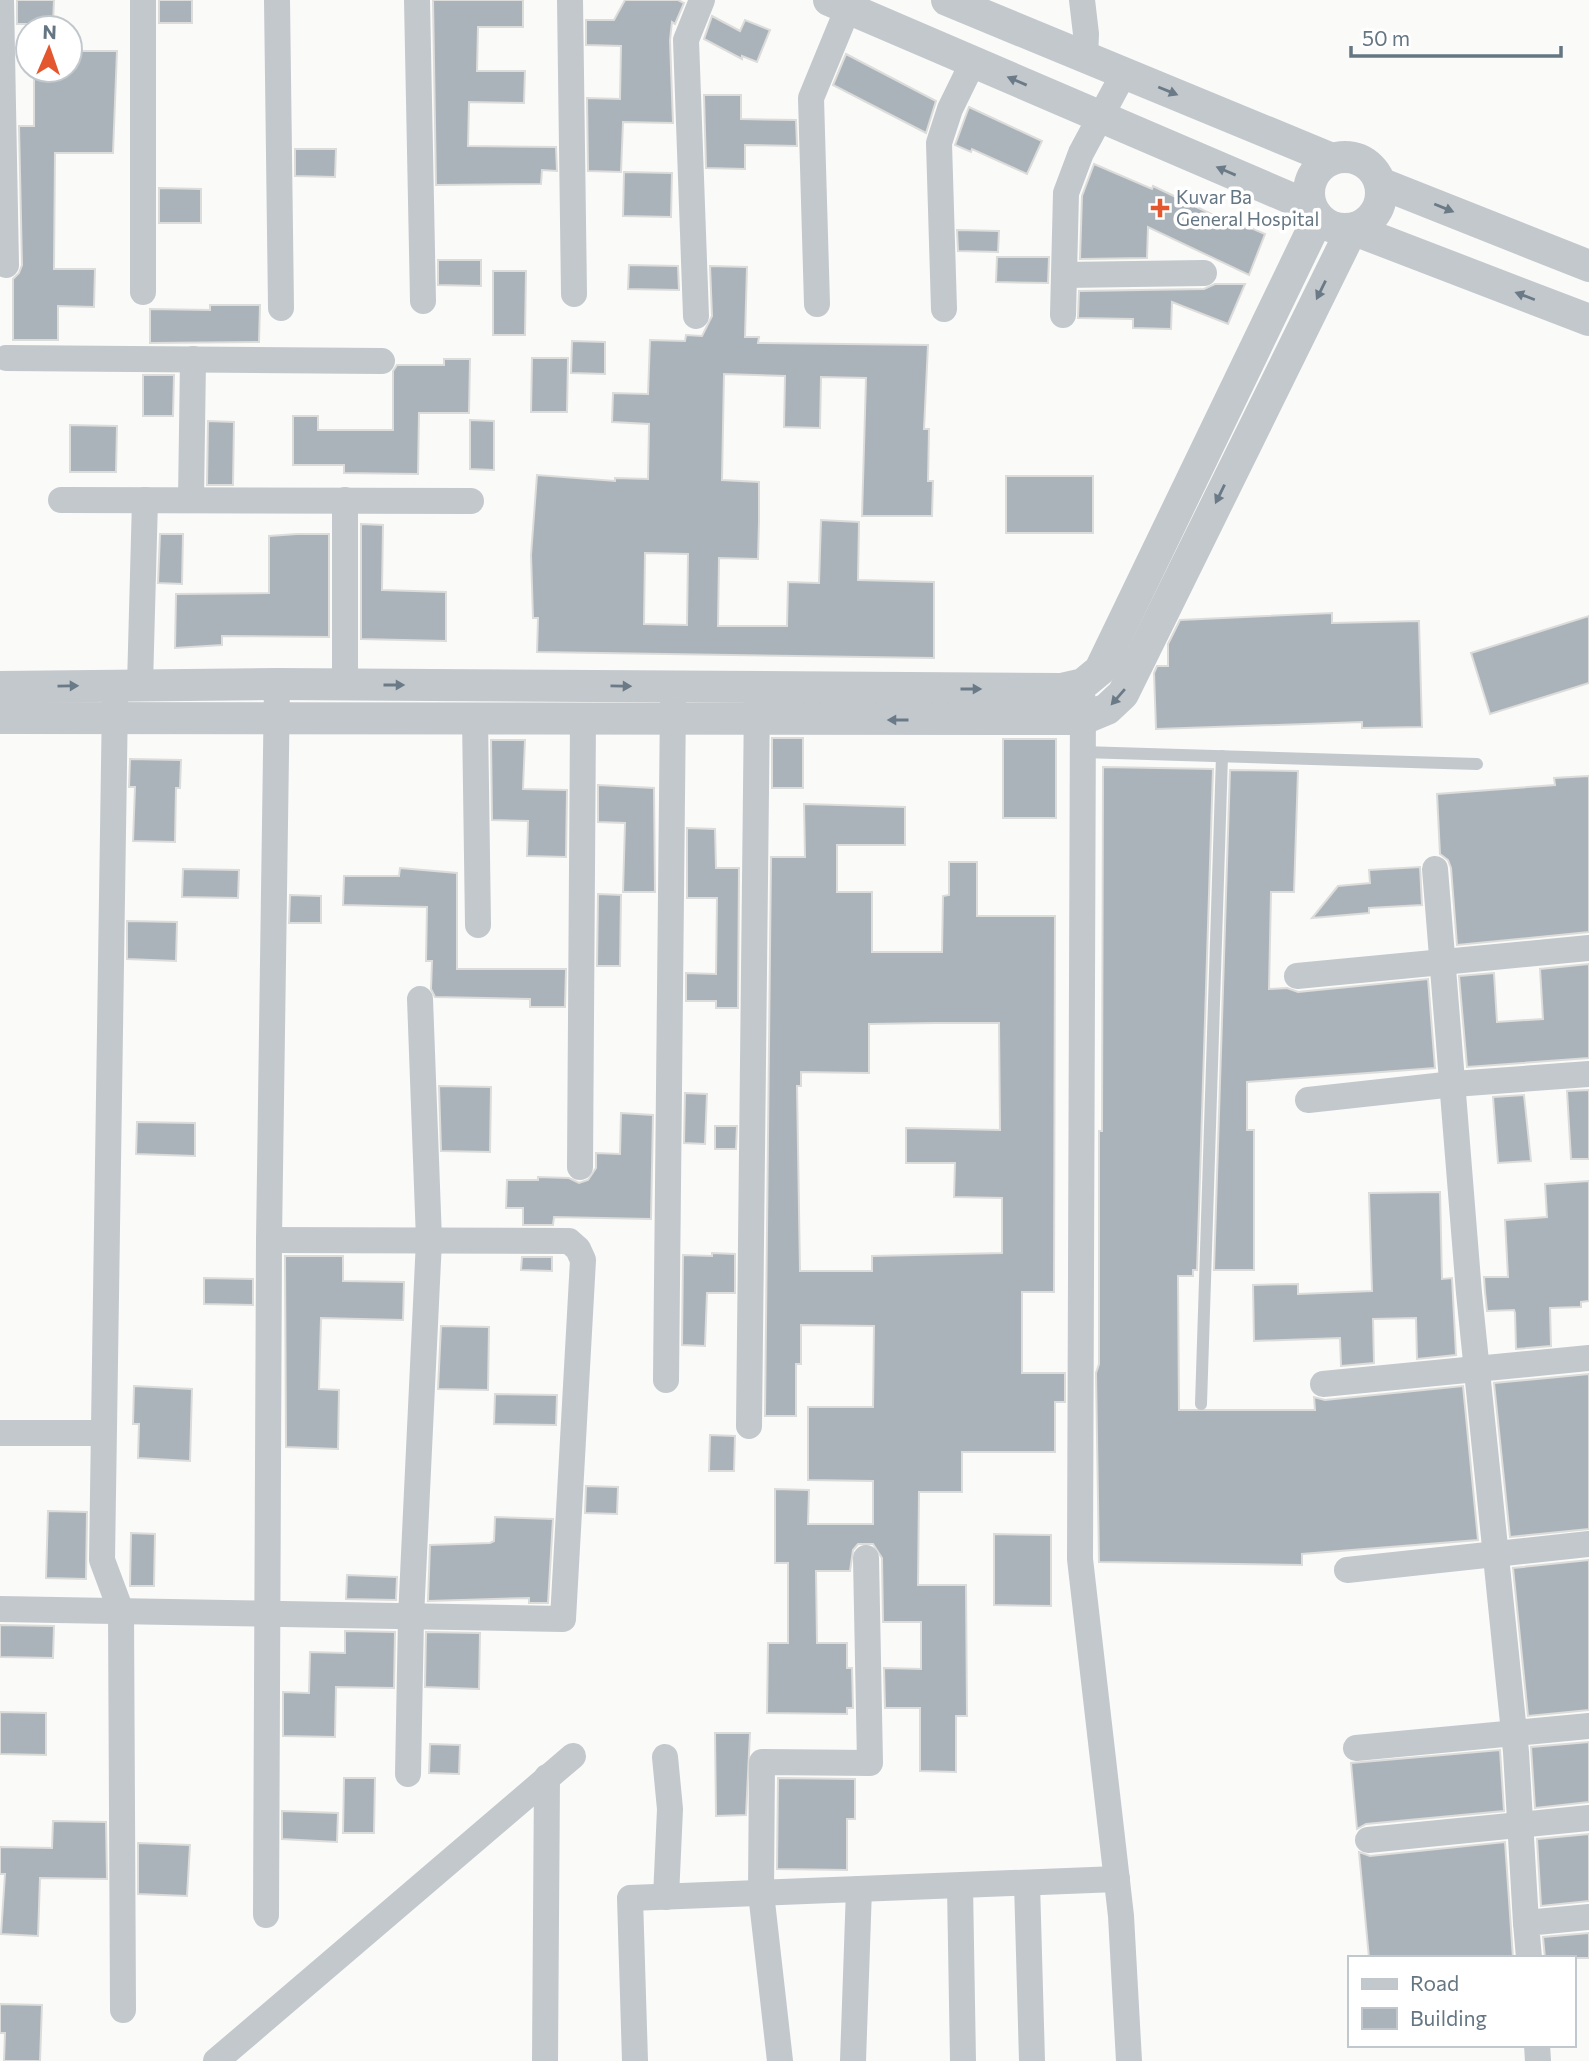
<svg xmlns="http://www.w3.org/2000/svg" width="1589" height="2061" font-family="Commissioner,sans-serif">
<rect width="100%" height="100%" fill="#fafaf8"/>
<g fill="#aab3b9" stroke="#dcdcda" stroke-width="2" fill-rule="evenodd">
<path d="M17,0H54L53,24H17Z"/>
<rect x="159" y="0" width="33" height="23"/>
<path d="M433,0H523V27H478L477,71H525L524,103L469,102L468,146L556,147L557,171L542,170L541,184L436,185Z"/>
<path d="M625,0H678L684,3L675,24L672,22L670,40L673,123L623,122L621,172L588,171L587,98L620,99L621,46L586,45V20H614Z"/>
<path d="M712,16L740,31L745,20L770,30L757,62L742,56V59L704,39Z"/>
<path d="M73,51H117L113,153H55L54,269H95L94,307L58,306V340H13V279L19,273L22,265L19,126H34V70H73Z"/>
<path d="M846,54L936,101L926,133L833,85Z"/>
<path d="M704,95H741V119L796,120L797,146L745,145V169L706,168Z"/>
<path d="M969,107L1042,141L1027,174L972,149L971,152L955,145Z"/>
<path d="M295,149H336L335,177L295,176Z"/>
<path d="M1094,164L1152,189L1153,186L1234,225L1235,221L1265,234L1249,275L1148,227L1147,258L1080,259L1082,196Z"/>
<path d="M624,172L672,173L671,217L623,216Z"/>
<path d="M159,188L201,189V223H159Z"/>
<path d="M957,230L999,231L998,252L958,251Z"/>
<path d="M997,257H1049L1048,283L996,282Z"/>
<path d="M438,260H481V286L438,285Z"/>
<path d="M629,265L678,266L679,290L628,289Z"/>
<path d="M710,266L747,267L745,337H759L758,343L928,345L924,429H929L928,481H933L932,516H862L866,378L821,377L820,428L784,427L785,376L724,374L722,480L759,482V521L758,559L719,558L718,626H787L788,582L819,583L821,520L859,522L858,580L934,582V658L537,652L538,618H533L531,555L537,475L615,481V478L648,479L649,424L612,422L613,393L648,394L650,340L685,341L686,335L702,336L712,316ZM645,553L688,554L687,625L644,624Z"/>
<path d="M493,271H526L525,335H493Z"/>
<path d="M1215,284H1245L1228,324L1172,302L1171,329L1133,328V319L1078,318L1079,291L1204,289Z"/>
<path d="M210,305H260L259,342L150,343V309L210,310Z"/>
<path d="M572,341L605,342V374L571,373Z"/>
<path d="M532,358H568L567,412H531Z"/>
<path d="M444,359H470L469,413H419L418,474L344,473V465H293V416H318V430H393V371L397,365H444Z"/>
<path d="M143,375H174L173,416H143Z"/>
<path d="M470,420L494,421V470L470,469Z"/>
<path d="M208,421L234,422L233,485H207Z"/>
<path d="M70,425L117,426L116,472H70Z"/>
<rect x="1006" y="476" width="87" height="57"/>
<path d="M361,524L383,525L382,590L446,592V641L361,639Z"/>
<path d="M160,534H183L182,584L158,583Z"/>
<path d="M297,534H329V637L222,636V645L175,648L176,594L269,593V536Z"/>
<path d="M1332,613V623L1419,621L1422,727L1362,728V722L1156,729L1154,673L1157,666H1168V644L1180,620Z"/>
<path d="M1589,616V683L1490,714L1471,653Z"/>
<rect x="772" y="738" width="31" height="50"/>
<rect x="1003" y="739" width="53" height="79"/>
<path d="M491,740H525L523,789L567,790L566,857L527,856L528,821L492,820Z"/>
<path d="M130,759L181,760L180,788H176L175,842L133,841L135,787H129Z"/>
<path d="M1103,767L1213,769L1197,1270H1193V1276H1178L1179,1410H1315L1314,1397L1325,1400L1463,1386L1478,1540L1302,1554V1565L1099,1562L1096,1373L1099,1364V1131H1102Z"/>
<path d="M1230,770L1298,771L1294,892H1271L1269,989L1287,988L1298,992L1428,979L1435,1068L1247,1082V1130H1254V1270H1214Z"/>
<path d="M1589,776V932L1457,945L1451,868L1448,860L1440,854L1437,794L1555,785L1554,778Z"/>
<path d="M598,785L654,788L655,892H623L625,823L598,822Z"/>
<path d="M804,804L905,807V845H837V892H872V952H942L943,896L949,895V862H977V916H1055L1054,1292H1022V1373H1065V1402H1055V1452H962V1492H919L918,1585H966L967,1716H956V1772L920,1771V1708H885L884,1668L921,1669V1622H883L882,1558L873,1544H858L853,1550L850,1571H816L817,1643H847V1668H852L853,1708H847V1714L767,1713L768,1643H788V1563H775V1489L809,1490L808,1524H873V1481L808,1480V1407H873L874,1326L801,1325V1364H796V1416H765L771,857H805ZM935,1023H999L1000,1130L906,1128V1163H955L954,1197L1002,1198V1253L872,1256V1271H800L797,1086H801V1072L869,1073V1024Z"/>
<path d="M687,828L715,829L716,868H739L738,1008H716V1001H686V973L716,974L717,898H687Z"/>
<path d="M1420,867L1422,905L1369,908V913L1312,918L1338,886L1370,883L1369,870Z"/>
<path d="M400,868L457,873V969H566L565,1007H530V999L435,997L431,989L432,961H426L427,907L343,905L344,876H399Z"/>
<path d="M183,869L239,870L238,898L182,897Z"/>
<path d="M598,894L621,895L620,966H597Z"/>
<path d="M290,895L321,896V923H289Z"/>
<path d="M127,921L177,922L176,961L127,959Z"/>
<path d="M1589,964V1058L1467,1067L1459,976L1494,973L1497,1022L1543,1019L1540,969Z"/>
<path d="M439,1086L491,1087L490,1152L441,1151Z"/>
<path d="M1589,1090V1159H1571L1567,1091Z"/>
<path d="M685,1093L707,1094L705,1144L684,1143Z"/>
<path d="M1524,1095L1531,1161L1498,1163L1493,1097Z"/>
<path d="M621,1113L653,1115L651,1219L554,1217L553,1225H523V1208H506L507,1180H538V1177L569,1178L579,1183L588,1180L596,1168V1153L620,1154Z"/>
<path d="M137,1122L195,1123V1156L136,1154Z"/>
<path d="M715,1126H737L736,1149H715Z"/>
<path d="M1589,1181V1301L1581,1302V1307L1550,1308L1551,1346L1516,1349L1515,1313L1514,1310L1487,1311L1485,1292L1484,1277H1508L1505,1220L1547,1217L1545,1184Z"/>
<path d="M1440,1192L1442,1279L1452,1278L1456,1355L1417,1359L1416,1318L1373,1319L1374,1363L1341,1366L1340,1338L1254,1341L1253,1285L1298,1284V1294L1372,1291L1369,1193Z"/>
<path d="M712,1253L735,1254V1293H707L705,1346L682,1345L683,1255L712,1256Z"/>
<path d="M285,1256H343V1281L404,1282L403,1320L321,1318L319,1389L339,1390L338,1449L286,1447Z"/>
<path d="M522,1257H552V1271L521,1270Z"/>
<path d="M204,1278L253,1279V1305L204,1304Z"/>
<path d="M441,1326L489,1327L488,1390L438,1389Z"/>
<path d="M1589,1374V1529L1510,1537L1494,1383Z"/>
<path d="M134,1386L192,1389L190,1461L138,1458L139,1424H133Z"/>
<path d="M495,1394L557,1395L556,1425L494,1424Z"/>
<path d="M710,1435L735,1436L734,1471H709Z"/>
<path d="M586,1486L618,1487L617,1514L585,1513Z"/>
<path d="M48,1511L87,1512L86,1579L46,1578Z"/>
<path d="M495,1517L553,1519L548,1603H529V1598L428,1601L430,1545L490,1543L494,1541Z"/>
<path d="M131,1533L155,1534L154,1586H130Z"/>
<path d="M994,1534L1051,1535V1606L994,1605Z"/>
<path d="M1589,1560V1710L1528,1716L1513,1568Z"/>
<path d="M347,1575L397,1577L396,1600L346,1599Z"/>
<path d="M0,1625L54,1626L53,1658L0,1657Z"/>
<path d="M345,1631L395,1632L394,1688L336,1687L335,1737L283,1736V1692L309,1693L310,1652L345,1653Z"/>
<path d="M426,1632L480,1633L479,1689L425,1687Z"/>
<path d="M0,1712L46,1713V1755L0,1754Z"/>
<path d="M715,1733H750L746,1815L716,1816Z"/>
<path d="M1589,1742V1802L1535,1808L1531,1747Z"/>
<path d="M430,1744L460,1745L459,1774L429,1773Z"/>
<path d="M1500,1750L1504,1811L1366,1824L1357,1829L1351,1763Z"/>
<path d="M344,1778H375L374,1833H343Z"/>
<path d="M778,1778L855,1779V1819H847V1870L777,1869Z"/>
<path d="M282,1811L338,1813L337,1842L282,1839Z"/>
<path d="M53,1821L106,1822L107,1879L40,1878L38,1936L1,1934L5,1874H0V1847L52,1848Z"/>
<path d="M1589,1834V1901L1541,1906L1537,1839Z"/>
<path d="M1505,1842L1513,1958H1369L1359,1852L1370,1856Z"/>
<path d="M138,1843L190,1845L187,1896L138,1894Z"/>
<path d="M1589,1933V1958H1545L1543,1937Z"/>
<path d="M0,2004L42,2005L40,2061H4L5,2033H0Z"/>
</g>
<g fill="none" stroke-linecap="round" stroke-linejoin="round">
<g stroke="#c3c8cc" stroke-width="12">
<path d="M1082,752L1477,764"/>
<path d="M1201,1404L1222,756"/>
</g>
<g stroke="#c3c8cc" stroke-width="26">
<path d="M1,0L6,265"/>
<path d="M277,0L281,308"/>
<path d="M417,0L423,301"/>
<path d="M570,0L574,294"/>
<path d="M1082,0L1086,34L1085,57"/>
<path d="M1064,275L1204,273"/>
<path d="M143,292V0"/>
<path d="M817,304L811,98L848,8"/>
<path d="M944,309L939,143L950,109L973,62"/>
<path d="M1063,315L1066,193L1081,153L1124,73"/>
<path d="M696,316L686,40L702,0"/>
<path d="M6,358L382,361"/>
<path d="M61,500L471,501"/>
<path d="M191,500L193,359"/>
<path d="M345,500V685"/>
<path d="M140,685L145,500"/>
<path d="M115,699L102,1560L121,1611L123,2010"/>
<path d="M1083,700L1080,1559L1121,1916L1129,2061"/>
<path d="M475,718L478,925"/>
<path d="M1435,869L1469,1293L1516,1752L1526,1923"/>
<path d="M1297,976L1589,948"/>
<path d="M1308,1100L1454,1084L1589,1074"/>
<path d="M580,1167L583,719"/>
<path d="M666,1380L673,700"/>
<path d="M1323,1384L1589,1358"/>
<path d="M749,1426L757,699"/>
<path d="M0,1433H102"/>
<path d="M1347,1570L1589,1544"/>
<path d="M0,1609L563,1619L583,1260L578,1249L569,1241L269,1240"/>
<path d="M1356,1748L1589,1726"/>
<path d="M665,1757L670,1809L666,1897"/>
<path d="M408,1774L411,1617L429,1240L420,999"/>
<path d="M1368,1840L1589,1818"/>
<path d="M1027,1883L1032,2061"/>
<path d="M960,1886L963,2061"/>
<path d="M266,1915L269,1240L277,684"/>
<path d="M1529,1958L1526,1923L1589,1917"/>
<path d="M1537,2045L1538,2061"/>
<path d="M216,2061L573,1756"/>
<path d="M545,2061L547,1777"/>
<path d="M635,2061L630,1898L1117,1879"/>
<path d="M780,2061L761,1893L762,1762L870,1763L866,1558"/>
<path d="M853,2061L859,1889"/>
</g>
<g stroke="#c3c8cc" stroke-width="32">
<path d="M829,0L1311,207"/>
<path d="M947,0L1332,159"/>
<circle cx="1345" cy="193" r="36"/>
<path d="M1380,183L1589,266"/>
<path d="M0,687L277,684L1061,689L1083,684L1100,670L1318,218"/>
<path d="M0,718L1083,719L1107,709L1123,694L1352,229L1589,320"/>
</g>
</g>
<defs><path id="oneway-solid" d="M-6-.8H1V-3.2L6.5 0L1 3.2V.8H-6Z" transform="scale(1.75)"/></defs>
<g fill="#6a7a87">
<use href="#oneway-solid" transform="translate(1017 81) rotate(-157)"/>
<use href="#oneway-solid" transform="translate(1168 91) rotate(22)"/>
<use href="#oneway-solid" transform="translate(1226 171) rotate(-157)"/>
<use href="#oneway-solid" transform="translate(1444 208) rotate(22)"/>
<use href="#oneway-solid" transform="translate(1321 290) rotate(116)"/>
<use href="#oneway-solid" transform="translate(1525 296) rotate(-159)"/>
<use href="#oneway-solid" transform="translate(1220 494) rotate(116)"/>
<use href="#oneway-solid" transform="translate(394 685)"/>
<use href="#oneway-solid" transform="translate(68 686) rotate(-1)"/>
<use href="#oneway-solid" transform="translate(621 686) rotate(1)"/>
<use href="#oneway-solid" transform="translate(971 689)"/>
<use href="#oneway-solid" transform="translate(1118 697) rotate(131)"/>
<use href="#oneway-solid" transform="translate(898 720) rotate(180)"/>
</g>
<path fill="#e4572e" stroke="#fff" stroke-width="2.5" d="M1156.5 197.5h7v7h7v7h-7v7h-7v-7h-7v-7h7z"/>
<g text-anchor="middle" stroke-width="7" stroke-linejoin="round" paint-order="stroke">
<g font-size="19" fill="#657683" stroke="#fff" text-anchor="start">
<text x="1176" y="204">Kuvar Ba<tspan x="1176" dy="22">General Hospital</tspan></text>
</g>
</g>
<rect x="1348" y="1956" width="228" height="91" fill="#ffffff" stroke="#c1c8cd" stroke-width="2"/>
<rect x="1362" y="1979" width="35" height="10" fill="#c3c8cc" stroke="#c1c8cd" stroke-width="2"/>
<text x="1410" y="1991" font-size="21" fill="#657683">Road</text>
<rect x="1362" y="2008" width="35" height="21" fill="#aab3b9" stroke="#c1c8cd" stroke-width="2"/>
<text x="1410" y="2026" font-size="21" fill="#657683">Building</text>
<g transform="translate(49 49) rotate(2)"><circle r="33" fill="#ffffff" stroke="#c1c8cd" stroke-width="2"/>
<path d="M0-5L12 26L0 18L-12 26Z" fill="#e4572e"/>
<text y="-10" font-size="19" font-weight="bold" text-anchor="middle" fill="#657683">N</text>
</g>
<path d="M1351 46v10h210v-10" fill="none" stroke="#657683" stroke-width="3.5"/>
<text x="1362" y="46" font-size="21" fill="#657683" stroke="#ffffff" stroke-width="5" paint-order="stroke">50 m</text>
</svg>
